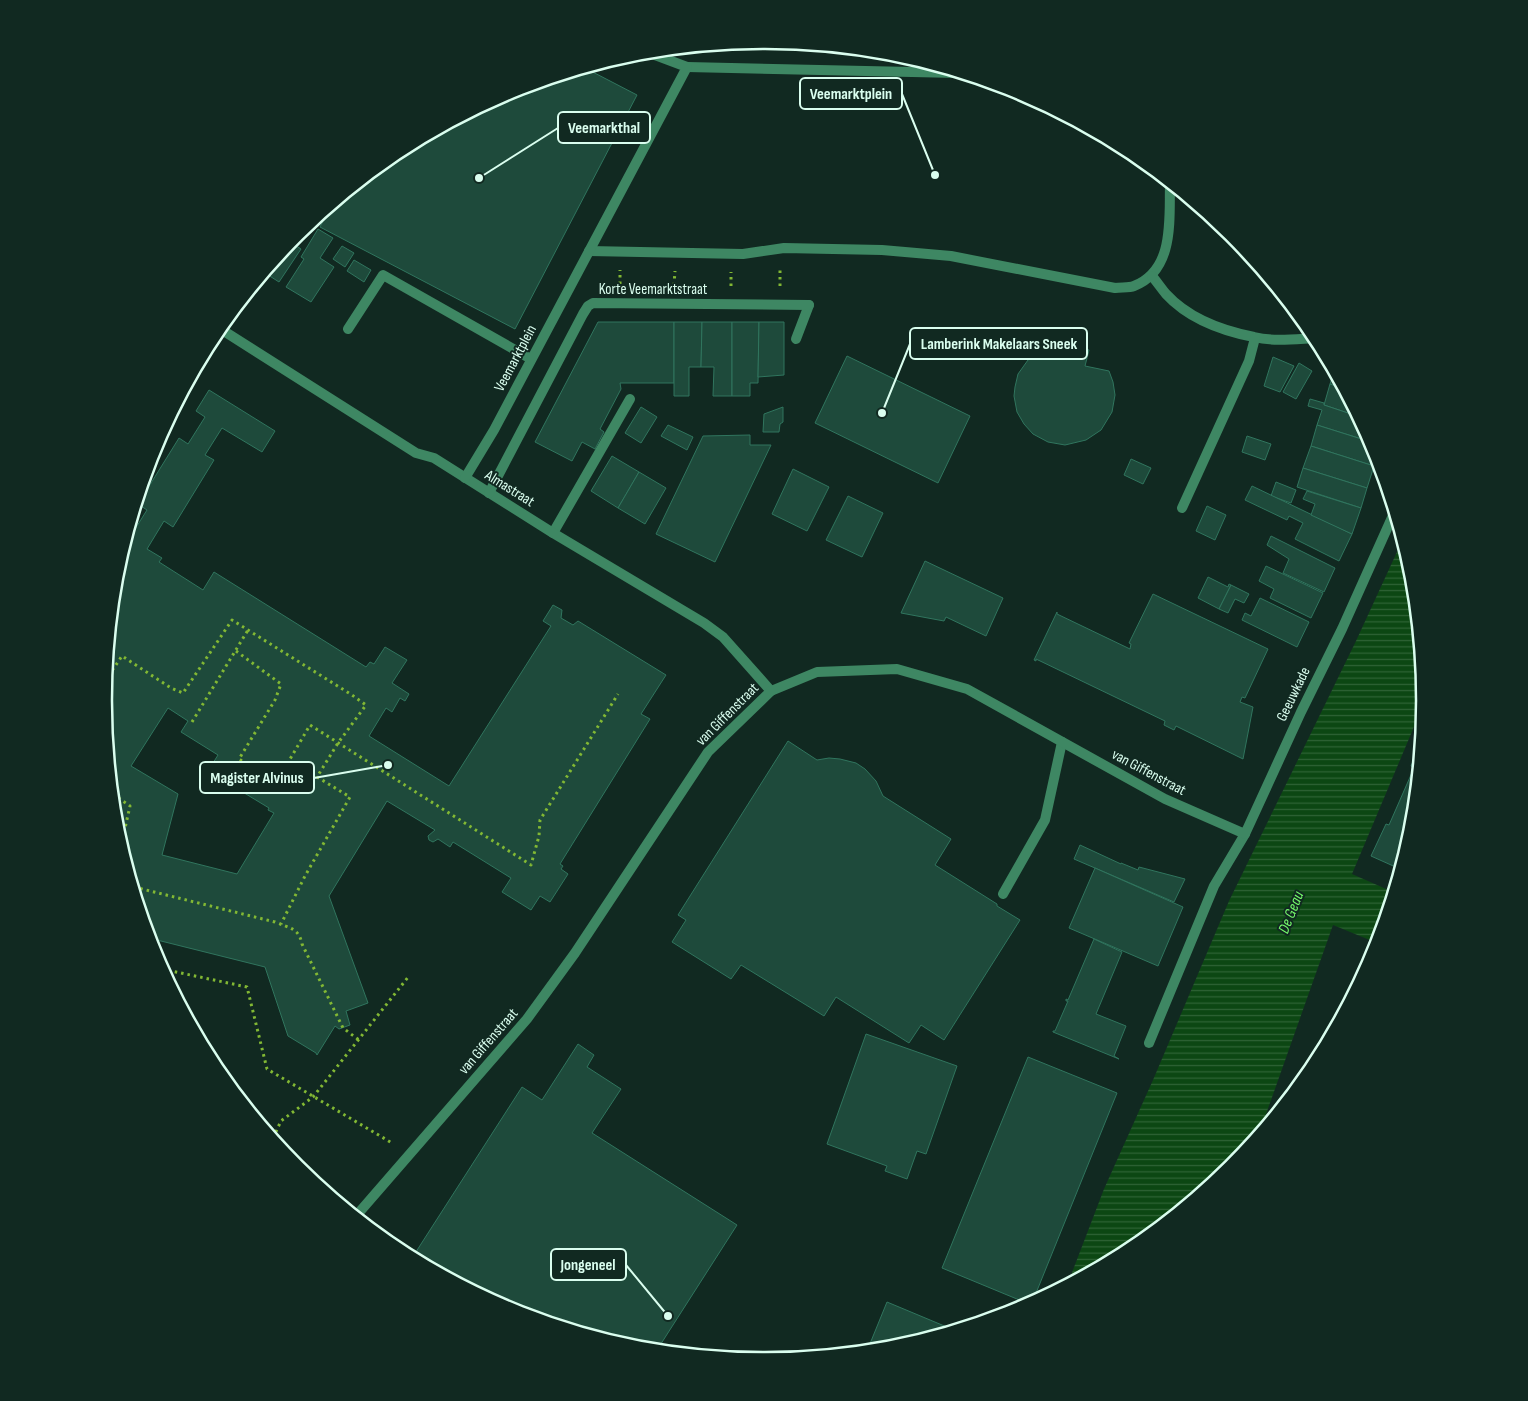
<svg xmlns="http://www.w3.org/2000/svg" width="1528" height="1401" font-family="'Sofia Sans Condensed',sans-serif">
<defs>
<pattern id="water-rules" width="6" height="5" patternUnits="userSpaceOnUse" patternTransform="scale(1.25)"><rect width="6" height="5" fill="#0c4713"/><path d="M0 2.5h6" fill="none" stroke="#2f6336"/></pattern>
</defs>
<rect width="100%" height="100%" fill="#112921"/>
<path fill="url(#water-rules)" d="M1402,541L1412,572L1424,703L1352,874L1393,892L1377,943L1333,925L1259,1134L1231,1168L1131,1250L1068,1283L1104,1189L1153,1080L1229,901L1356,641Z"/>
<g fill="#1e4a3b" stroke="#30755e" fill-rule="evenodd">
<path d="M585,68L637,95L515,329L320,227L331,205L397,151L512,90Z"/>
<path d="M318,229L333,238L320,258L334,267L311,302L286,287L304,259L301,257Z"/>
<path d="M290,242L301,249L279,282L265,273Z"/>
<path d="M342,246L354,253L345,267L333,259Z"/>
<path d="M354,260L371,270L364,282L347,271Z"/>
<path d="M598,322H674V383H620L621,389L600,429L604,432L595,449L582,442L572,461L535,442Z"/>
<path d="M674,322H702L701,367H689V396H674Z"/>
<path d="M702,322H732V396H713L714,367H701Z"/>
<path d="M732,322H759L758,383H750V396H732Z"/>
<path d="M759,322H784V375L758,377Z"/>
<path d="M1068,344L1081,347L1089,350L1085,366L1109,371L1113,382L1115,395L1112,412L1101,430L1086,440L1065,445L1048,442L1033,434L1024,424L1017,412L1014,396L1015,387L1018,374L1028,360L1046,348Z"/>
<path d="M847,356L970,416L938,483L815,423Z"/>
<path d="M1273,357L1294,366L1280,392L1264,386Z"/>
<path d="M1299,363L1312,371L1296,399L1283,392Z"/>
<path d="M1334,372L1342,388L1330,384Z"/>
<path d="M1330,384L1342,388L1357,416L1324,405Z"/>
<path d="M209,390L275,431L262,452L222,428L205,455L214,460L173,527L164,521L147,549L162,558L159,562L203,590L214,572L366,667L370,662L374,664L385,647L407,660L392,683L409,694L405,701L400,698L392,712L386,708L369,736L449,786L551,626L543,621L553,605L562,610L561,618L573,625L578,621L666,675L641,714L650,719L560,864L563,866L561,869L568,874L550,902L540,896L531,910L502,892L511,878L453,842L450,847L438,839L433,842L429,840L428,836L435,830L387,801L329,896L368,1003L346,1011L350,1025L339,1029L335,1026L317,1055L316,1053L288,1036L265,967L149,938L116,829L104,700L116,571L127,536L130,537L147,510L138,504L179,438L188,444L205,417L196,411ZM168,708L188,721L181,732L218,755L208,771L269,808L268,810L274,813L237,874L162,855L178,794L131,766Z"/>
<path d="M1310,399L1324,403V405L1357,416L1371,442L1317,425L1322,410L1308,406Z"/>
<path d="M641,407L657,417L641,443L625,433Z"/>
<path d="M783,407V422L780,424L779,432H763L764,414Z"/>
<path d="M668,425L693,437L687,450L661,436Z"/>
<path d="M1317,425L1371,442L1377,457L1374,466L1311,446Z"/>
<path d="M750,435V445H771L715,562L656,534L703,436Z"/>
<path d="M1247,436L1271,444L1265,460L1242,452Z"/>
<path d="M1311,446L1374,466L1367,488L1303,468Z"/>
<path d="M612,456L639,472L618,508L591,491Z"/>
<path d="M1131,459L1151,468L1143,484L1124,475Z"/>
<path d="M1303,468L1367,488L1361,508L1297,487Z"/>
<path d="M793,469L829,487L807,531L772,514Z"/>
<path d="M639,472L666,488L645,524L618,508Z"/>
<path d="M1276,482L1296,490L1291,503L1271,496Z"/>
<path d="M1252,486L1352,534L1339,561L1295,539L1303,523L1289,516L1287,520L1245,500Z"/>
<path d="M1307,491L1361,508L1352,534L1311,515L1315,504L1303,499Z"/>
<path d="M848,496L883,513L862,557L826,540Z"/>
<path d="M1207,506L1226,515L1215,540L1196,531Z"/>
<path d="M1271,536L1335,568L1324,592L1283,573L1289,559L1267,545Z"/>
<path d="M925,561L1003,598L986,636L946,617L944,621L901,613Z"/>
<path d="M1266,566L1323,593L1311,618L1270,598L1274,589L1259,581Z"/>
<path d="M1208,577L1228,587L1229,584L1231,585L1219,609L1198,598Z"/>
<path d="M1231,585L1249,594L1244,603L1235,599L1228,613L1219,609Z"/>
<path d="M1153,594L1268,649L1245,698L1242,697L1240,702L1253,707L1243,759L1176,726L1174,730L1164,725L1165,721L1036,659V661L1034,660L1057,612V614L1130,649L1131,644L1129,643Z"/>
<path d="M1260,598L1309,622L1297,647L1242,620L1245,613L1251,616Z"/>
<path d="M788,741L817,760L829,758L840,759L856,763L865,769L876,781L883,796L951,839L935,865L997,904V906L1020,920L944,1040L921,1025L909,1043L836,997L824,1016L741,965L731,979L672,942L686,920L678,915Z"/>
<path d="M1420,744L1412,830L1400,869L1371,856L1386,824L1389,825L1414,768L1411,766Z"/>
<path d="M1080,845L1121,864V863L1138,870L1139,867L1185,879L1174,902L1074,859Z"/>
<path d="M1095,868L1183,907L1158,966L1069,928Z"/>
<path d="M1094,939L1122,952L1096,1014L1126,1026L1114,1056L1119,1059L1053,1032V1031H1055L1068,1001H1066V999L1068,1000Z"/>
<path d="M866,1034L957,1066L926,1154L917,1151L907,1179L885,1171L887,1166L827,1144Z"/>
<path d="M578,1044L594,1055L587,1067L621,1089L592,1133L737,1225L657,1350L635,1348L511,1311L412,1258L522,1087L542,1100Z"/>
<path d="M1028,1057L1117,1093L1032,1303L1029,1304L942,1268Z"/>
<path d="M887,1302L954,1330L893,1348L867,1351Z"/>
</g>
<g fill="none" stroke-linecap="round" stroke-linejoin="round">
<g stroke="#82b834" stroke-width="3" stroke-dasharray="2.5 4" stroke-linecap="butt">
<path d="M620,284V270"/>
<path d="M674,285L675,271"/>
<path d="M731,286V272"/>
<path d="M780,286V268"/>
<path d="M236,651L281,684L275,700L239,759L276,783L310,725L531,865L539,836L540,820L618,694"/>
<path d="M105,681L122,656L171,688L183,693L232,620L352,695L366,705L338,743L317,777L350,797L305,876L281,924"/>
<path d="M192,722L248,630"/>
<path d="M113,794L130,806L121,846"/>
<path d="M134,887L275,922C289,928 299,928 302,944L343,1028L359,1040"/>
<path d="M162,969L247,987L267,1069L392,1143"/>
<path d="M273,1138L281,1121L313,1097L409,976"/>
</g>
<g stroke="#3e8763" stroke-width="10">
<path d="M687,67L958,73"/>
<path d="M589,251L743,254L784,248L882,250L951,256L1115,288C1121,287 1129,288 1134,286C1175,270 1169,219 1170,184"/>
<path d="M1152,276C1157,282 1161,288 1166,294C1188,318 1223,331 1254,337C1274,342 1296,339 1316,338"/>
<path d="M348,329L383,275L531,359"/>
<path d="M796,339L809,305"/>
<path d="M1182,508L1249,361L1255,338"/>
<path d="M553,533L630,399"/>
<path d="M1003,894L1045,820L1062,742"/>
<path d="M1149,1043L1214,886L1245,834"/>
</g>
<g stroke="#3e8763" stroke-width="10">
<path d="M219,328L416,453L434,458L553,533L704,623L723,637L771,691"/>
<path d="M465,478L494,430L687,67L647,52"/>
<path d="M489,493L583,314L588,306L593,303L809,305"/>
<path d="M356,1216L527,1019L575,953L708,752L771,691L817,672L897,669L967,689L1165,799L1245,834L1301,712L1342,629L1394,513"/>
</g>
</g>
<g text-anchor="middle" stroke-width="4" stroke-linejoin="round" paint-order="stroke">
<g font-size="15" fill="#dafeef" stroke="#112921">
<text x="653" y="294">Korte Veemarktstraat</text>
<text transform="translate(515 358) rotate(-62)" y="5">Veemarktplein</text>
<text transform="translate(510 488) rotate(32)" y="5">Almastraat</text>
<text transform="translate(1293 694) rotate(-64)" y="5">Geeuwkade</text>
<text transform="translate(727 714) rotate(-45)" y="5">van Giffenstraat</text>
<text transform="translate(1149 772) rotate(28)" y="5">van Giffenstraat</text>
<text transform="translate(488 1041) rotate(-49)" y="5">van Giffenstraat</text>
</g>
<g font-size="16" font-style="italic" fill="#75fb6b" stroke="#112921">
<text transform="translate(1290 912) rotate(-68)" y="6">De Geau</text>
</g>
</g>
<path d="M0 0H1528V1401H0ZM763 49H765A651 651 0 0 1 1416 700V701A651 651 0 0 1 765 1352H763A651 651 0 0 1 112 701V700A651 651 0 0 1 763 49Z" fill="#112921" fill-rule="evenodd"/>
<path fill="none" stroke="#dafeef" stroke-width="2.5" d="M763 49H765A651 651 0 0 1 1416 700V701A651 651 0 0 1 765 1352H763A651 651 0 0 1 112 701V700A651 651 0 0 1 763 49Z"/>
<path fill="none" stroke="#dafeef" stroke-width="2" d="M935 175L902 94M479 178L558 128M882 413L910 344M388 765L314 778M668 1316L626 1265"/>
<g fill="#dafeef" stroke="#112921" stroke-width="2">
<circle cx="935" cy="175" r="5"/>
<circle cx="479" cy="178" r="5"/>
<circle cx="882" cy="413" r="5"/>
<circle cx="388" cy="765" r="5"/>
<circle cx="668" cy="1316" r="5"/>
</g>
<g fill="#112921" stroke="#dafeef" stroke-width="2">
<rect x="800" y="78" width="102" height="31" rx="5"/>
<rect x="558" y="112" width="92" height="31" rx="5"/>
<rect x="910" y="328" width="177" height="31" rx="5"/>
<rect x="200" y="762" width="114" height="31" rx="5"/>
<rect x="551" y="1249" width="75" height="31" rx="5"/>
</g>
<g font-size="16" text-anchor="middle" font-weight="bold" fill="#dafeef">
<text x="851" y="99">Veemarktplein</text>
<text x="604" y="133">Veemarkthal</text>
<text x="999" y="349">Lamberink Makelaars Sneek</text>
<text x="257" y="783">Magister Alvinus</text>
<text x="588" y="1270">Jongeneel</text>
</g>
</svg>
